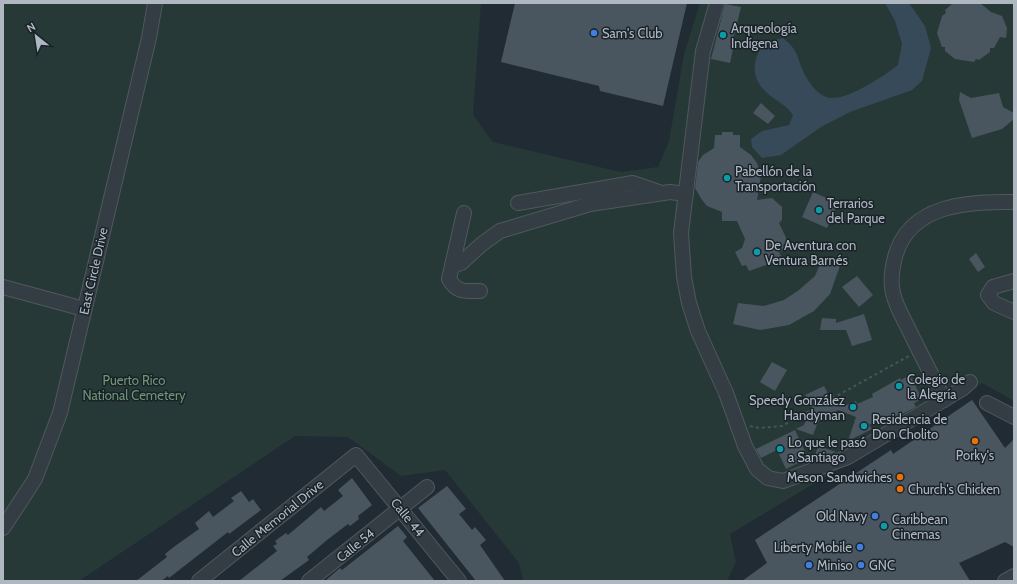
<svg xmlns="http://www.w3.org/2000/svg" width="1017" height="584" font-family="Cabin,sans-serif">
<rect width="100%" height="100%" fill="#212b33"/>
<path fill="#263936" d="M3,3H481L473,115L493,142L621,172L658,167L669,141L684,54L700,3H1014V401L982,383L730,534L736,562L727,581H523L519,563L445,470L401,476L348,437L295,436L79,581H3Z"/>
<path fill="#364a59" d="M885,3H909L925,26L931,48L922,81L912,90L850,112L821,127L781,155L762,158L752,147L751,139L762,131L789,125L793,115C786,105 781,104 772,97C751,82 750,63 764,43L783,38C800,52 796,56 804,73C809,83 818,96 830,98C848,100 884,76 898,65L902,44L895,21Z"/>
<g fill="#4a565f">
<path d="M515,3H687L663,106L600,91L599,86L501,62Z"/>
<path d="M953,3H980L991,12L1002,16L1007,28L1006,38L1000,37L994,48H990V52L979,60L976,59L974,62L955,59L945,51V47H942L937,33L942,16L946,13L945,10Z"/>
<path d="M725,4L741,7L732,44H734L730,63L711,59Z"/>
<path d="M960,92L971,98L999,93L1003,107L1014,113V119L1002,129L972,138L959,100Z"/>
<path d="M761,103L775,116L768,124L753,113Z"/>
<path d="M722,132H733V135H740V147L751,155L757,163L761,176L757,200L772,198L782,207V220L779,223L788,242L783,245L785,249L779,252L781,256L769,264L749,271L746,265L742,266L735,252L742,248L745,239L737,221H722V212L707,206L702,200L695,188L698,162L703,155L714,148L715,135H722Z"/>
<path d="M813,192L838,203L827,228L802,217Z"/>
<path d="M976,253L985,267L978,272L969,259Z"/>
<path d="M820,264L840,266L830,294L814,311L789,325L760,330L733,324L738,303L764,306L784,300L799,290L815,276Z"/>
<path d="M857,276L873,295L859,307L842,287Z"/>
<path d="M864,314L872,340L852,346L846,330H820L822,318L836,319V323Z"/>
<path d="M772,362L787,370L775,391L760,382Z"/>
<path d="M910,375L922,399L914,403L916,407L891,420L887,416L869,425L872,429L848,441L856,417L838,410L818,422L813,435L796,429L804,425L811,407L805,395L824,386L833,403L844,406L856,401L857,404L873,397L872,394L900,378L901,380Z"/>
<path d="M972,400L1005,448L1014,439V547L1005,542L959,563L970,581H742L767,563L755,540L891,450L893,454Z"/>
<path d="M795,430L808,458L786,469L777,450L761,458L756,449Z"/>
<path d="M818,446L836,452L821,458L815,456Z"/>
<path d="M352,478L372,505L358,516L359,519L350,526L348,524L327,540L307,557L309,560L280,581H239L277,551L273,546L277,544L275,541L286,533L288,535L321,507L324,511L343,496L338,490Z"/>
<path d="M447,486L466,509L459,514L472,530L475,527L486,540L480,545L505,581H476L418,508Z"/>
<path d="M241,491L249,502L253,499L261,510L229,534L228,532L169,578L168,576L161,581H136L167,557L165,554L175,546L199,529L195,523L209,511L213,517L234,501L231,498Z"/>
<path d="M398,526L407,537L403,541L435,581H325L340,568L342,570Z"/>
</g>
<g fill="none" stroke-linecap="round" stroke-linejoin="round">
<defs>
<g id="minor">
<path d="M717,3L703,51L681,233L684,277L689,303L698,331L726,393L745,446L757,469L768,478L783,481L848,457L962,389L970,382"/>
<path d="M518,203L633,183L659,192"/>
<path d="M464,213L449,279C457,293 465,291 480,291"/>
<path d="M452,266L461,263L482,244L500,231L590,204L670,192L686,194"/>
<path d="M1014,281L993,287L988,295L994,303L1014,312"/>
<path d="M3,287L84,309"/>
<path d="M944,400C933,377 921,355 910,332C904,319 896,307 893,293C890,281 892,269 895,257C909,204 969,201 1014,202"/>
<path d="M987,403L1014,417"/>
<path d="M3,528L35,479L60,413L149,38L155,3"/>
<path d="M199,581L356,455L459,581"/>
<path d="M309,581L427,487"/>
<path d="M1005,581L1014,576"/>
</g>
</defs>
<use href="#minor" stroke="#4f585f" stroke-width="16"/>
<path stroke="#455655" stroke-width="2" stroke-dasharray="3 3" stroke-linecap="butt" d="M750,426L759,428L782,426L909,356"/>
<use href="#minor" stroke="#343d44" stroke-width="14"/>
</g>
<g fill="#3f7fe0" stroke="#1a2229" stroke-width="1.5">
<circle cx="594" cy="33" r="4"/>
<circle cx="875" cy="516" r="4"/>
<circle cx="860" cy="547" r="4"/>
<circle cx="809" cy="565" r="4"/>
<circle cx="861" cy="565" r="4"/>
</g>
<g fill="#0f9aa8" stroke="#1a2229" stroke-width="1.5">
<circle cx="723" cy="35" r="4"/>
<circle cx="727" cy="178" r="4"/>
<circle cx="819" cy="210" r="4"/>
<circle cx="757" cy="252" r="4"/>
<circle cx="899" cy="386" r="4"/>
<circle cx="853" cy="407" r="4"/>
<circle cx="864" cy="426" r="4"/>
<circle cx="780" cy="449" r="4"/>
<circle cx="884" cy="526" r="4"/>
</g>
<g fill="#e8710a" stroke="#1a2229" stroke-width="1.5">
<circle cx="975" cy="441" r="4"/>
<circle cx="900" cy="477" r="4"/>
<circle cx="900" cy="489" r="4"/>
</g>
<g text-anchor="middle" stroke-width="3" stroke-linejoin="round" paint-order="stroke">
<g font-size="13" fill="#afb8c1" stroke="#1a2229" text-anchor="start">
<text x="731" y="33">Arqueología<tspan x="731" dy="15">Indígena</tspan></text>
<text x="602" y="38">Sam's Club</text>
<text x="735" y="176">Pabellón de la<tspan x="735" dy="15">Transportación</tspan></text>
<text x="827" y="208">Terrarios<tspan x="827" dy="15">del Parque</tspan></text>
<text x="765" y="250">De Aventura con<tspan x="765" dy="15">Ventura Barnés</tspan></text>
<text x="907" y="384">Colegio de<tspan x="907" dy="15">la Alegría</tspan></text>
<text x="845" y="405" text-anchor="end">Speedy González<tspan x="845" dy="15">Handyman</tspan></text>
<text x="872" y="424">Residencia de<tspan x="872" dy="15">Don Cholito</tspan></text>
<text x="788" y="447">Lo que le pasó<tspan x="788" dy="15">a Santiago</tspan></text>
<text x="975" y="460" text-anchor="middle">Porky's</text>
<text x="892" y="482" text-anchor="end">Meson Sandwiches</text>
<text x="908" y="494">Church's Chicken</text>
<text x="867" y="521" text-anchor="end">Old Navy</text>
<text x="892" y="524">Caribbean<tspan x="892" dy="15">Cinemas</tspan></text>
<text x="852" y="552" text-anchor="end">Liberty Mobile</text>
<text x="817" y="570">Miniso</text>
<text x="869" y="570">GNC</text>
</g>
<g font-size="13" fill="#afb8c1" stroke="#1a2229">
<text transform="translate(93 271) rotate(-77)" y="5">East Circle Drive</text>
<text transform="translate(408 517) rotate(51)" y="5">Calle 44</text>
<text transform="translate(277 518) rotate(-39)" y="5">Calle Memorial Drive</text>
<text transform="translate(355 545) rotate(-39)" y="5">Calle 54</text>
</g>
<g font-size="13" fill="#709574" stroke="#1a2229">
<text x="134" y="385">Puerto Rico<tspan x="134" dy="15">National Cemetery</tspan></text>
</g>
</g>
<rect width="1017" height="584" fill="none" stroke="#afb8c1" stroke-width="8"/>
<g transform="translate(36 36) rotate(330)" stroke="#1a2229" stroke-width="3" paint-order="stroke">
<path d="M0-3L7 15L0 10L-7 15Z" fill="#afb8c1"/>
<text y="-6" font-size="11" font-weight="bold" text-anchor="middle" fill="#afb8c1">N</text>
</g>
</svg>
